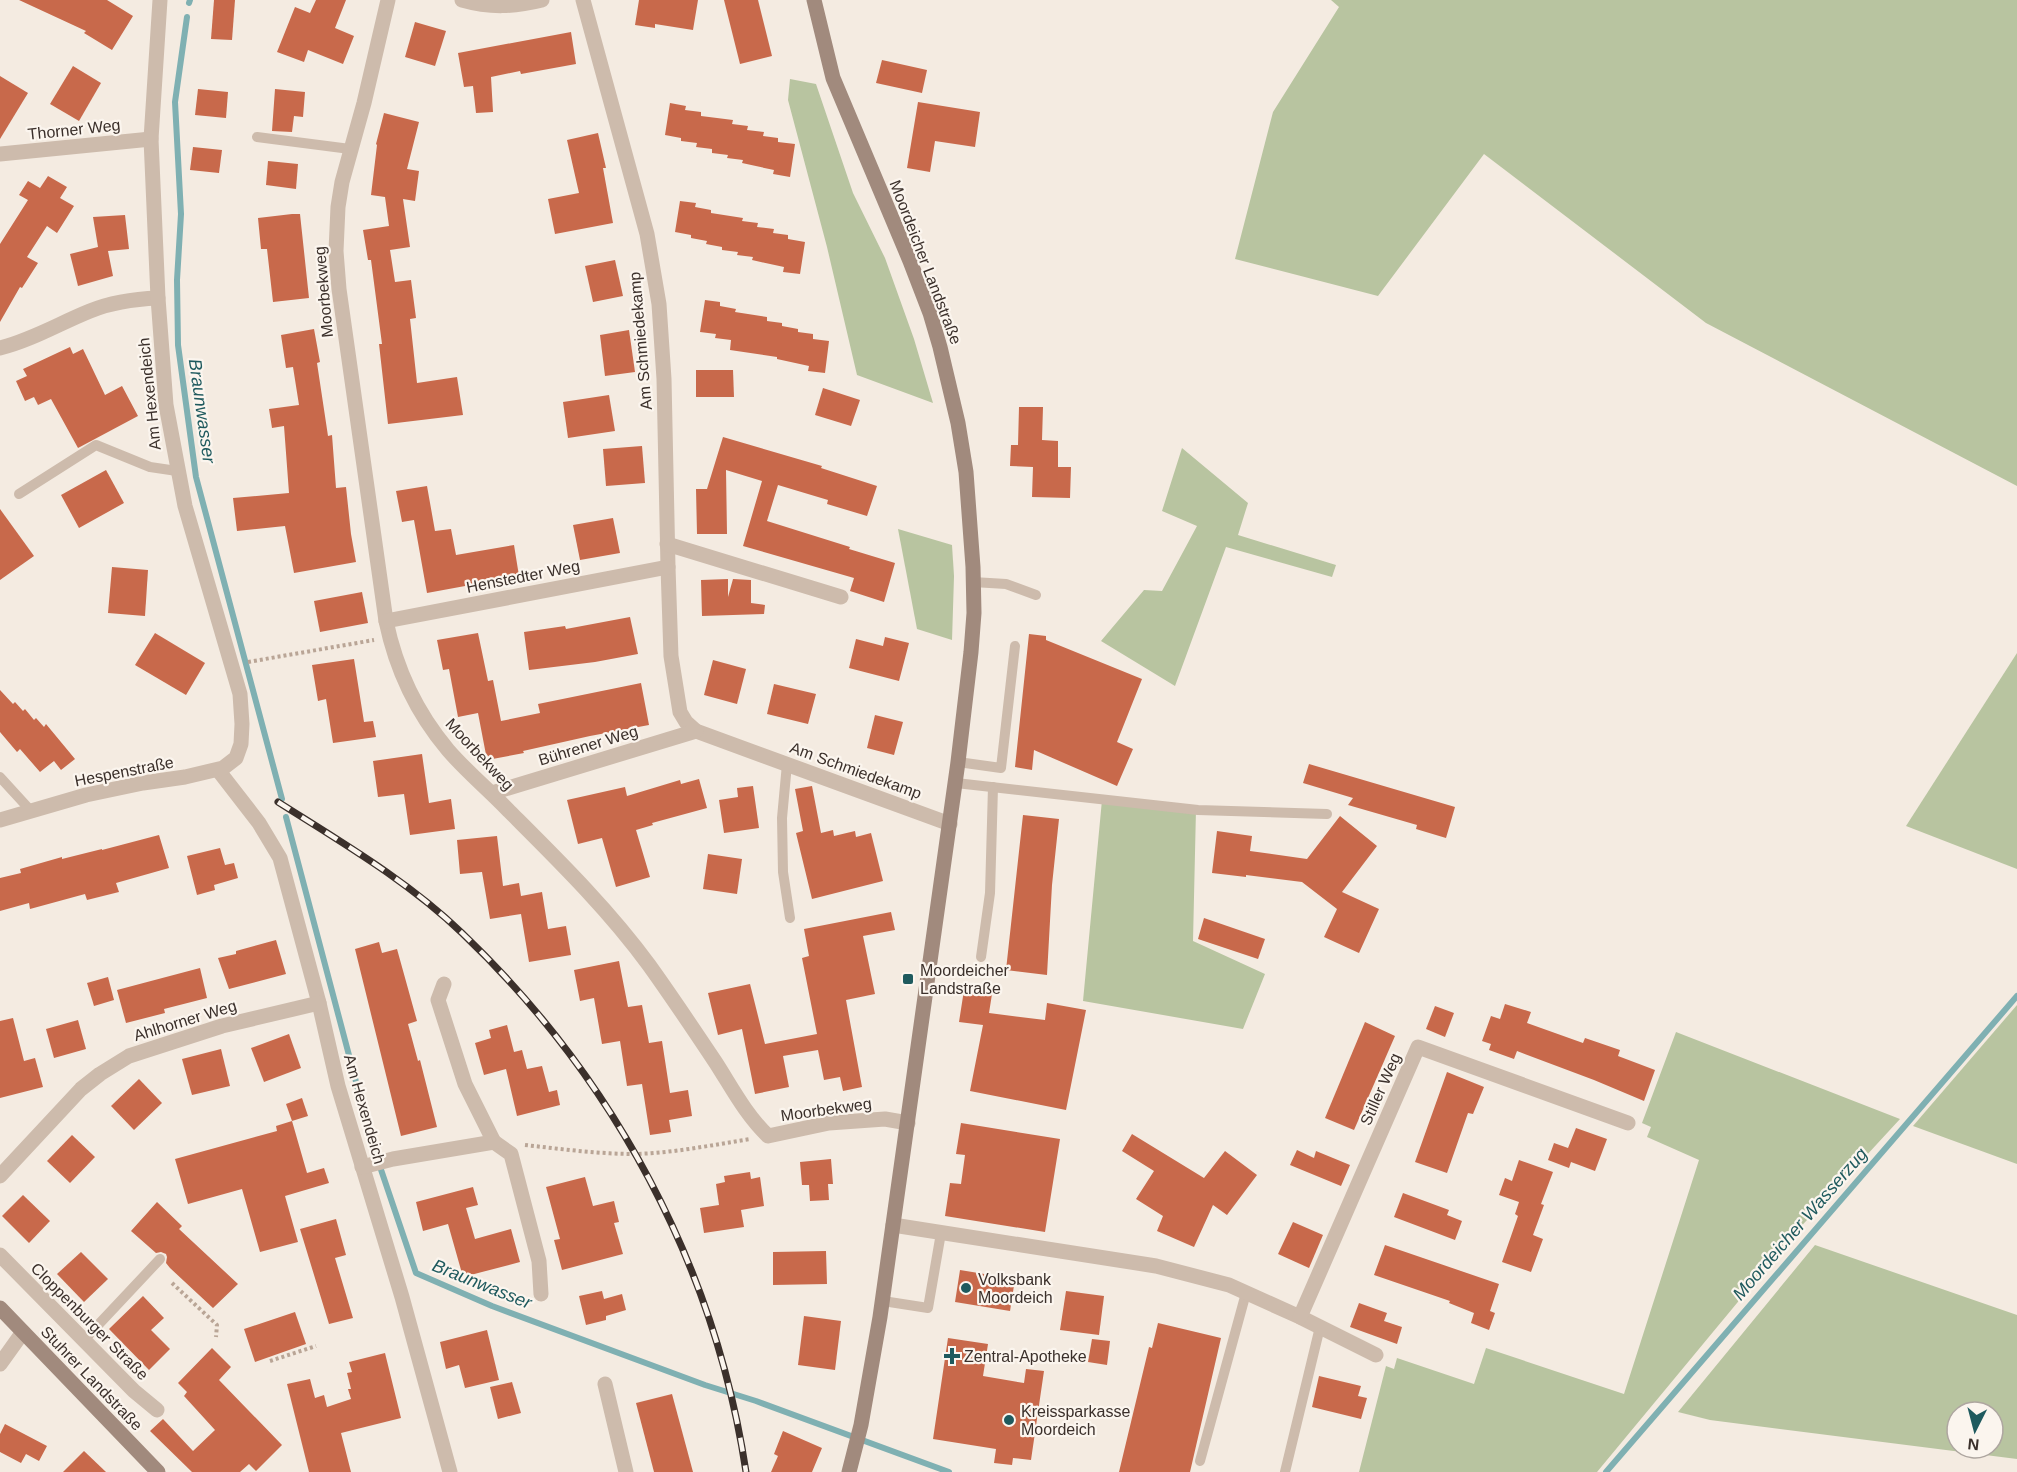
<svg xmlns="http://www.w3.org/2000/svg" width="2017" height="1472" font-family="Arial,sans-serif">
<rect width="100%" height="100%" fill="#f4ebe1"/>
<g fill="#b8c4a0" fill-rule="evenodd">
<path d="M1331,0H2017V486L1706,323L1484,154L1378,296L1235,259L1273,112L1339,7Z"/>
<path d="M790,79L816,84L853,193L885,258L914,339L933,403L857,375L827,247L788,100Z"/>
<path d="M1182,448L1248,503L1238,535L1336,565L1332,577L1226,547L1175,686L1101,641L1144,590L1162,591L1197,526L1162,511Z"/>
<path d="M898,529L952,545L954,576L952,640L917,629Z"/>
<path d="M2017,653V869L1906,826Z"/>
<path d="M1102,800L1196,809L1193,941L1265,974L1243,1029L1083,1001Z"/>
<path d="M2017,1005V1164L1913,1126Z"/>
<path d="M1676,1032L1900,1119L1795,1233L1597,1472H1359L1386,1366L1394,1369L1397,1358L1474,1384L1486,1348L1624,1394L1699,1160L1647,1137L1651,1127L1642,1123Z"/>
<path d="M1815,1245L2017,1315V1459L1710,1420L1678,1412ZM1957,1412H1993V1448H1957Z"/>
</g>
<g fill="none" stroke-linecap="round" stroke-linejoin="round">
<g stroke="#7fb0b2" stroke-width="6">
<path d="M189,3L190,0"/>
<path d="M187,17L175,102L181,214L177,280L178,345L196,477L282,799"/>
<path d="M286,817L373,1146L416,1273L492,1306L705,1385L756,1401L949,1472"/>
<path d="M1606,1472L2017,996"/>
</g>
</g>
<g fill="#c8694b">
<path d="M19,0H107L133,16L112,50L84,33L86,31Z"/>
<path d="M214,0H235L232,40L211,39Z"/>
<path d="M316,0H346L335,28L354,36L343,64L308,50L304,62L277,52L295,7L310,13Z"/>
<path d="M639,0H698L693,30L655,24V28L635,25Z"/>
<path d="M724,0H758L772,56L740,64Z"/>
<path d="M415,22L446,31L435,66L405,57Z"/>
<path d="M571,32L576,64L521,74L520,71L491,77L493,112L476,113L473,86L464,87L458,53Z"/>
<path d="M882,60L927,70L922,93L876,83Z"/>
<path d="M73,66L101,83L79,121L50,104Z"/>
<path d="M0,76L28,93L0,139Z"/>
<path d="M198,89L228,92L226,118L195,115Z"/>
<path d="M275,89L305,92L303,117L294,116L292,132L272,131Z"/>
<path d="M918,102L980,112L975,147L935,141L930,172L907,168Z"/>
<path d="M670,103L686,106L685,110L701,112V116L733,120L732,124L748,126L747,130L764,132L763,136L778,138V142L795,144L790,177L773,174L774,170L742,163L743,160L727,158L728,155L712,153V149L696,147L697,143L681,141V138L665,135Z"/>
<path d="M384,113L419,122L407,169L419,171L415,201L403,199L410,247L390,250L395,282L411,280L416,318L410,319L417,383L457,377L463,415L388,424L379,344H382L371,260H368L363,230L389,226L385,197L371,195L377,145L376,144Z"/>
<path d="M598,133L606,168H603L613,223L555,234L548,199L579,193L567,140Z"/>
<path d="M193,147L222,150L219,173L190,170Z"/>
<path d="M268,161L298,164L296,189L266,185Z"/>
<path d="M48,176L67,187L60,198L74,206L57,233L47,226L27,257L38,263L22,288L20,287L0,322V244L28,200L19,195L28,181L40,188Z"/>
<path d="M680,201L696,203L695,207L711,210V213L743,218L742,221L758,223L757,227L774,229L773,233L788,235V239L805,242L800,274L783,272L784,267L752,260L753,257L737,255L738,252L722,250V247L706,244L707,241L691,238V235L675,232Z"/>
<path d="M292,214H300L309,298L273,302L267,249H261L258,218Z"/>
<path d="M125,215L129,249L108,251L113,276L78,286L70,254L98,247L93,217Z"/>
<path d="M615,260L623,296L593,302L585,266Z"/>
<path d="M705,300L720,302V306L736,309L735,312L767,317V321L782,323V326L798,329V332L813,334V339L829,341L825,373L808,371L809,366L777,359V357L730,350L731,340L715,338L716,334L700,332Z"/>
<path d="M314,329L320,362L317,363L328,436L332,435L336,488L346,487L351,534L356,562L294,573L285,526L237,531L233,498L289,493L284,426L272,428L269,409L299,405L293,367L286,368L281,335Z"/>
<path d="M629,330L635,372L605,376L600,335Z"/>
<path d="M70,347L73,354L83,349L105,395L122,386L138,416L78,448L51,399L38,405L34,397L25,401L16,381L27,376L23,369Z"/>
<path d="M696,370H733L734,397H696Z"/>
<path d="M823,388L860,400L851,426L815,415Z"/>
<path d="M609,395L615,431L568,438L563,402Z"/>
<path d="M1019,407H1043L1042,440L1058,441V467H1071L1070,498L1032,497L1033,467L1010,466L1011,445H1018Z"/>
<path d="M723,437L822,466L821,468L877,486L867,516L827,504L828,500L778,485L767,521L850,547L849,549L895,563L884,602L850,591L854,578L743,546L762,481L726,470L727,534H697L696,489H707Z"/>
<path d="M642,446L645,483L606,486L603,449Z"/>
<path d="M106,470L124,503L79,528L61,495Z"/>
<path d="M427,486L435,531L451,529L456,555L514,545L519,576L427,593L414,520L402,522L396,491Z"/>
<path d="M0,509L34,556L0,580Z"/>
<path d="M613,518L620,553L580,560L573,525Z"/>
<path d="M112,567L148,570L145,616L108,613Z"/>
<path d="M728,579V597L733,579L751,580V603L765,605L764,614L702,616L701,580Z"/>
<path d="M362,592L368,623L320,632L314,601Z"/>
<path d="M630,617L638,654L595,662L529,670L524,632L565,626L566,629Z"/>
<path d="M155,633L205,663L186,695L135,665Z"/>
<path d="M478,633L488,681L493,680L501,721L540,713L538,704L641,683L649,725L590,736L523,751L524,753L487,760L478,713L458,717L449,669L443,670L437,640Z"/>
<path d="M1029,634L1046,636V640L1142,679L1117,742L1133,749L1117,786L1034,750L1032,770L1015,767Z"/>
<path d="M885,637L909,643L899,681L849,668L856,639L883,646Z"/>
<path d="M354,659L364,722L373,721L376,737L333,743L326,699L318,701L312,665Z"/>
<path d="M713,660L746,669L737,704L704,695Z"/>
<path d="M774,684L816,694L808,724L767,714Z"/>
<path d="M0,690L13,704L15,702L23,711L25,709L34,720L36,718L44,727L46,724L75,759L61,770L54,761L40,772L20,749L17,752L0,732Z"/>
<path d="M875,715L903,722L894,755L867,748Z"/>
<path d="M422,754L429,803L451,799L455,829L410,835L404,794L378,797L373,761Z"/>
<path d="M1309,764L1455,807L1446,838L1416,829L1417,825L1348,805L1353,798L1303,783Z"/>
<path d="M699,779L707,808L652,823L653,825L636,830L650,877L616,887L602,838L578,844L567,800L625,787L627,796L680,780L681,784Z"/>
<path d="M753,786L759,828L724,833L719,800L738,797L737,788Z"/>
<path d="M812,786L821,833L833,830L834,836L855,831L856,837L871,833L883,881L812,899L796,833L803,831L795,789Z"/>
<path d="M1023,815L1059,819L1052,885L1047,975L1006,970Z"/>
<path d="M1340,816L1377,846L1342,892L1379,909L1359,953L1324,937L1337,909L1302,882L1246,875V877L1212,873L1217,831L1252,836L1250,851L1307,859Z"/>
<path d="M159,835L169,868L116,883L119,892L87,900L85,894L30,909L29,903L0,911V878L21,873L20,869L62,857V859L102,849V850Z"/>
<path d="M497,836L503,886L519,883L521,896L542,892L548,929L566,926L571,955L529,962L521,914L490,919L482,872L460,874L457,840Z"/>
<path d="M220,848L225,865L234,863L238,878L214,885L215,890L197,895L187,856Z"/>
<path d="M708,854L742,859L737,894L703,889Z"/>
<path d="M891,912L895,930L863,936L875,994L846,1000L862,1087L843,1091L840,1077L824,1080L818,1050L783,1056L789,1087L755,1094L742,1029L718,1035L708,993L750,984L765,1044L817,1034L802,958L809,956L804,929Z"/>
<path d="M1204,918L1265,939L1258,959L1198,939Z"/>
<path d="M276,940L286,974L229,989L218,958L236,954V951Z"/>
<path d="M379,942L382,953L397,949L417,1021L408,1024L418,1061L420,1060L437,1127L401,1136L355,949Z"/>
<path d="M619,961L628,1007L642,1005L649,1043L662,1041L670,1093L688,1090L692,1116L669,1120L671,1132L650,1135L642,1084L627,1086L620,1041L602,1044L594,998L580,1001L574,970Z"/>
<path d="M200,968L207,998L164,1009L165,1013L126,1023L117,990Z"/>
<path d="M108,977L114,1000L94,1006L87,983Z"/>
<path d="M964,990L992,994L989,1013L1045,1020L1047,1003L1086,1010L1066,1110L970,1091L983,1025L959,1022Z"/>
<path d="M1505,1004L1531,1012L1527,1023L1583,1043L1585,1038L1620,1050L1618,1056L1655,1070L1644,1101L1594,1080L1517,1051L1514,1059L1489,1050L1491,1044L1482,1041L1491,1016L1500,1019Z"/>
<path d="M1435,1006L1454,1013L1445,1037L1426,1029Z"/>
<path d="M13,1018L24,1061L35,1058L43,1087L0,1098V1021Z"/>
<path d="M78,1020L86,1049L54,1058L46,1029Z"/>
<path d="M1365,1022L1395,1036L1354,1130L1325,1118Z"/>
<path d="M507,1025L514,1052L522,1050L527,1069L542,1066L549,1092L557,1090L560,1105L517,1116L506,1069L484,1075L475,1043L491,1038L489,1030Z"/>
<path d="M289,1034L301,1068L264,1082L251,1048Z"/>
<path d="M221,1049L230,1086L192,1095L182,1059Z"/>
<path d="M1447,1072L1484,1087L1473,1114L1468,1113L1447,1173L1415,1162Z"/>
<path d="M139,1079L162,1103L134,1130L111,1106Z"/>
<path d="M302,1098L308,1116L292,1121L286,1104Z"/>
<path d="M292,1121L307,1173L324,1168L329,1183L285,1196L298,1242L260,1252L242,1189L188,1204L175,1159L277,1131L276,1126Z"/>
<path d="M961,1123L1060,1139L1045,1232L945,1216L950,1183L961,1184L965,1155L956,1154Z"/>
<path d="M1576,1128L1607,1139L1595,1171L1571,1162L1569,1168L1548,1160L1554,1143L1568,1148Z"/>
<path d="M1132,1134L1204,1178L1225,1151L1257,1175L1227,1215L1213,1205L1194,1247L1157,1231L1163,1216L1136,1199L1154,1171L1122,1151Z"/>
<path d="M72,1135L95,1157L70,1183L47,1161Z"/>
<path d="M1297,1150L1314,1158L1316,1151L1350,1165L1341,1186L1290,1165Z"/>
<path d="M831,1159L833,1184H828L829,1200L810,1201L809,1185H802L800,1162Z"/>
<path d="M1519,1160L1553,1172L1541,1204L1544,1205L1533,1235L1543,1239L1531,1272L1502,1262L1518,1216L1515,1214L1519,1202L1499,1195L1505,1178L1512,1181Z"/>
<path d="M750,1172L751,1179L760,1177L764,1206L741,1210L744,1227L704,1233L700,1208L719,1205L716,1184L725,1182L724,1176Z"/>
<path d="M585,1177L593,1206L614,1201L619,1222L614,1223L623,1254L562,1270L554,1240L560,1239L546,1187Z"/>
<path d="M473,1187L478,1205L466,1208L475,1239L511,1229L520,1262L463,1277L448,1224L423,1231L416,1202Z"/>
<path d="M1403,1193L1449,1210L1447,1215L1462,1221L1455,1240L1394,1217Z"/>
<path d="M23,1195L50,1221L29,1243L2,1216Z"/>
<path d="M157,1202L182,1226L179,1229L238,1284L213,1308L170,1268L166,1263L167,1257L166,1254L161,1252L156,1253L131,1231Z"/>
<path d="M336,1219L346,1255L335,1258L353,1318L329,1324L300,1229Z"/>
<path d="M1293,1222L1323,1235L1309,1268L1278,1254Z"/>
<path d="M1385,1245L1499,1284L1490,1311L1495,1313L1489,1330L1471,1323L1474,1313L1449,1303L1450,1301L1374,1275Z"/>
<path d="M826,1251L827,1284L773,1285V1252Z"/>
<path d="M81,1252L108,1279L84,1302L57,1274Z"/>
<path d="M960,1270L1015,1279L1010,1311L955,1302Z"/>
<path d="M602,1291L604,1299L622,1294L626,1310L606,1316V1320L586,1325L579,1296Z"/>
<path d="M1066,1291L1104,1296L1099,1335L1060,1330Z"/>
<path d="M143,1296L164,1318L151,1330L170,1349L149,1370L109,1329Z"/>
<path d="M1359,1303L1387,1313L1384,1321L1402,1327L1397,1344L1350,1327Z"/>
<path d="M295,1312L306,1344L255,1362L244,1329Z"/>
<path d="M804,1316L841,1321L835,1370L798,1365Z"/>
<path d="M1158,1323L1221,1338L1190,1472H1119L1149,1347L1152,1348Z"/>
<path d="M487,1330L499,1380L465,1388L459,1365L446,1369L440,1342Z"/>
<path d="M948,1338L988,1344L983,1376L1024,1383L1026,1369L1044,1371L1031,1460L1013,1458L1012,1465L994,1463L996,1449L933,1439Z"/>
<path d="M1092,1339L1110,1341L1107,1365L1088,1362Z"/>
<path d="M212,1348L231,1367L219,1380L282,1445L256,1471L249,1464L240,1472H192L150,1431L163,1419L193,1451L215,1430L184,1396L187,1392L178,1383Z"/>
<path d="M385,1353L401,1418L341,1433L351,1472H309L287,1384L310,1379L315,1398L324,1395L327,1407L351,1399L348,1389H351L347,1373L352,1372L349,1362Z"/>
<path d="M1319,1376L1361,1386L1358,1396L1367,1398L1361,1419L1312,1407Z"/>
<path d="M512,1382L521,1413L498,1419L490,1387Z"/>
<path d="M672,1394L693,1472H654L636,1403Z"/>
<path d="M5,1424L47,1446L39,1461L26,1454L21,1463L0,1452V1434Z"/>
<path d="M783,1431L822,1448L812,1472H771L778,1456L774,1454Z"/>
<path d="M84,1451L106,1472H63Z"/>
</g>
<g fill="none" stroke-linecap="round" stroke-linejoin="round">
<g stroke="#b9a596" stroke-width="4" stroke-dasharray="3 3" stroke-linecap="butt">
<path d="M248,662L374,640"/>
<path d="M525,1145C561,1149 598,1154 635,1154C674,1153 712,1145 750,1139"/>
<path d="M172,1283L217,1325L216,1337"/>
<path d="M270,1361L316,1346"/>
</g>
<g stroke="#cdbbac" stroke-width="10">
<path d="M257,137L350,149"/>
<path d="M19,494L96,445L150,467L177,471"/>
<path d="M973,582L1006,584L1036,595"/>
<path d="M958,762L1001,768L1015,646"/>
<path d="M787,764L782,818L783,872L790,918"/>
<path d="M0,777L32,812"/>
<path d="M956,783L1198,810L1327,814"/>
<path d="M981,957L990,893L993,787"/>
<path d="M883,1301L928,1308L941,1233"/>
<path d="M83,1341L160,1259"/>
<path d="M1200,1461L1246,1293"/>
<path d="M1285,1472L1320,1327"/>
</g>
<g stroke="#cdbbac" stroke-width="15">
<path d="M388,0L364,103L342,182L338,207L336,251L339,289L386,621C396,669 416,712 448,750C467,772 489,790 509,811C558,860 608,909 649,965C672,997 694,1030 716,1063C732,1088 746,1115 768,1136L829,1123L885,1119L908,1123"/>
<path d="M462,0C490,8 514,7 542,0"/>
<path d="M583,0L647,234L659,304L664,379L668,567L671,656L680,712L686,722L696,731L950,824"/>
<path d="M0,154L151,139"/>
<path d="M0,348C32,340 60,323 90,311C112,302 134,299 158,298"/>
<path d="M667,544L841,597"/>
<path d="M386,621L668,567"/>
<path d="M218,770L259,823L280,858L319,1003L338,1086L402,1297L450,1472"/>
<path d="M492,793L696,731"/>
<path d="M0,820L86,795L143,783L185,777L223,768L236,758L241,744L242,724L240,694L185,506L166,405L158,298L151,139L160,0"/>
<path d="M494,1142L511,1154L539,1261L541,1294"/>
<path d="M362,1167L393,1159L494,1142L465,1084L438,1000L444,984"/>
<path d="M0,1176L81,1089L100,1074L129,1056L222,1026L319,1003"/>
<path d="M893,1225L1156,1266L1229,1285L1300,1317L1376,1355"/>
<path d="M0,1255L134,1391L157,1410"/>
<path d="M1300,1317L1418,1047L1628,1123"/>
<path d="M0,1364L23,1332"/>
<path d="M605,1384L626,1472"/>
</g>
<g stroke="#a18a7d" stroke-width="15">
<path d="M814,0L833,78L910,261L930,313L940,347L958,423L966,472L973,567L974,613L971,652L958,762L880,1317L861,1425L849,1472"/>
<path d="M0,1308L158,1472"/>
</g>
<defs>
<path id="rail" d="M278,802C341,842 408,881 462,933C613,1077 715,1265 746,1472"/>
</defs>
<use href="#rail" stroke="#3b302b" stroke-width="7"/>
<use href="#rail" stroke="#fbf5ee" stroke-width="4.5" stroke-dasharray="14" stroke-linecap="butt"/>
</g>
<g fill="#1f5a5e" stroke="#fbf5ee" stroke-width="2">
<rect x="902" y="973" width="12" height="12" rx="3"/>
<circle cx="966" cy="1288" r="6"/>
<path d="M949 1347h6v6h6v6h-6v6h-6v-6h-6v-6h6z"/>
<circle cx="1009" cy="1420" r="6"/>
</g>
<g text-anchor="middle" stroke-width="4.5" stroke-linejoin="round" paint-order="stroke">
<g font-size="16" fill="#3b302b" stroke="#fbf5ee">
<text transform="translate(74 129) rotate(-6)" y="6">Thorner Weg</text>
<text transform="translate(926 262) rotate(69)" y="6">Moordeicher Landstraße</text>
<text transform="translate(323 292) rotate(-95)" y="6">Moorbekweg</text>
<text transform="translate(640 341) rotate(-95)" y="6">Am Schmiedekamp</text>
<text transform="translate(149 394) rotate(-96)" y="6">Am Hexendeich</text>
<text transform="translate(523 576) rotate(-11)" y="6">Henstedter Weg</text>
<text transform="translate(588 745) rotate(-17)" y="6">Bührener Weg</text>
<text transform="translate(480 754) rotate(47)" y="6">Moorbekweg</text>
<text transform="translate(856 770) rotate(20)" y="6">Am Schmiedekamp</text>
<text transform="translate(124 771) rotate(-11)" y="6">Hespenstraße</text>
<text transform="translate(185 1020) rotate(-17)" y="6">Ahlhorner Weg</text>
<text transform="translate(1380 1089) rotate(-66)" y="6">Stiller Weg</text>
<text transform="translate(365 1109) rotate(74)" y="6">Am Hexendeich</text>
<text transform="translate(826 1109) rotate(-8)" y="6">Moorbekweg</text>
<text transform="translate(90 1321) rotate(45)" y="6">Cloppenburger Straße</text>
<text transform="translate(92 1378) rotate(46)" y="6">Stuhrer Landstraße</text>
</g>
<g font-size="16" fill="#3b302b" stroke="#fbf5ee" text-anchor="start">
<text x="920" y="976">Moordeicher<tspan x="920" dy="18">Landstraße</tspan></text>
<text x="978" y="1285">Volksbank<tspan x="978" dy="18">Moordeich</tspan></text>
<text x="964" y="1362">Zentral-Apotheke</text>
<text x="1021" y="1417">Kreissparkasse<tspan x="1021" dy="18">Moordeich</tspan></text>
</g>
<g font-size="18" font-style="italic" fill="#1f5a5e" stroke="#fbf5ee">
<text transform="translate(202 411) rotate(82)" y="6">Braunwasser</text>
<text transform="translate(1800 1224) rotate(-49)" y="6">Moordeicher Wasserzug</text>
<text transform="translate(482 1284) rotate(22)" y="6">Braunwasser</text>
</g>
</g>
<g transform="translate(1975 1430) rotate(186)"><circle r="28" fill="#fbf5ee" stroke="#aea6a0" stroke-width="1.5"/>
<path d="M0-4.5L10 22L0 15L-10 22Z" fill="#1f5a5e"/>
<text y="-9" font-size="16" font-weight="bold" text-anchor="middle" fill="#3b302b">N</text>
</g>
</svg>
